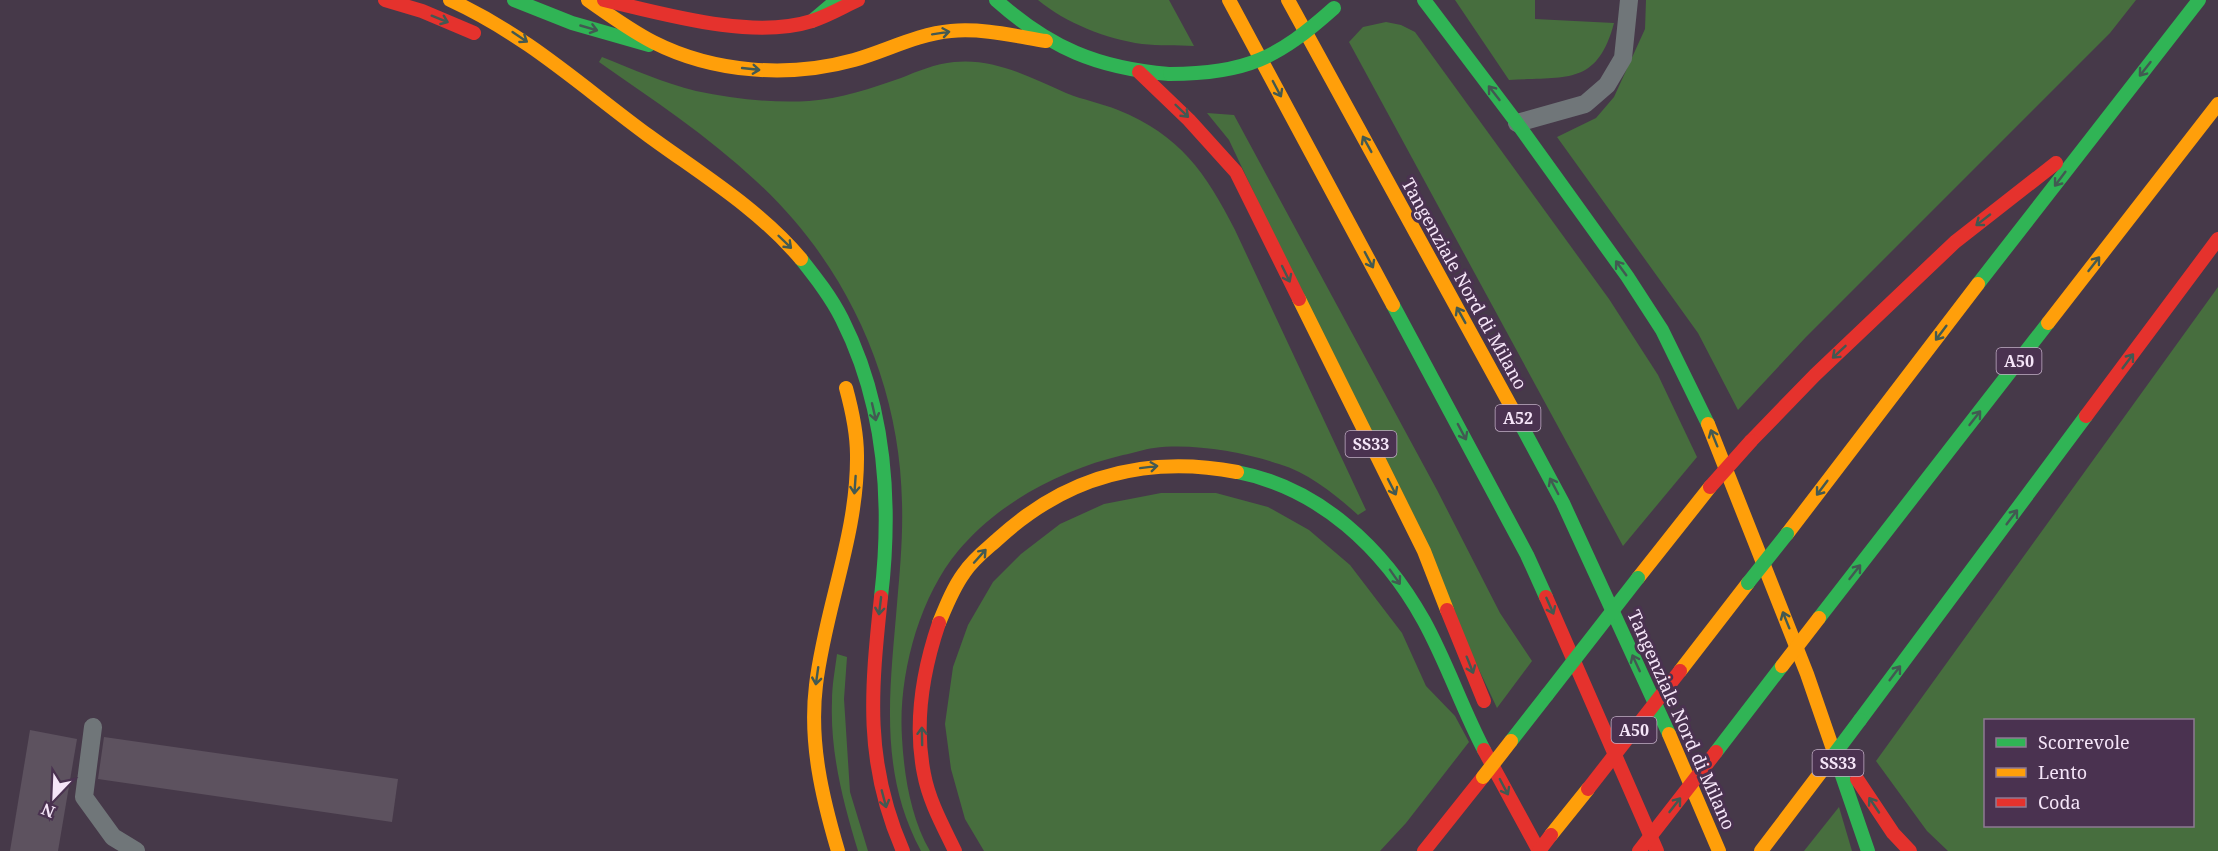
<svg xmlns="http://www.w3.org/2000/svg" width="2218" height="851" font-family="'Noto Serif',serif">
<rect width="100%" height="100%" fill="#463949"/>
<g fill="#476e3e" fill-rule="evenodd">
<path d="M1038,0H1169L1194,46C1177,45 1159,46 1142,44C1106,39 1066,23 1038,0Z"/>
<path d="M1455,0H1535V19L1614,23C1597,87 1565,76 1509,80Z"/>
<path d="M1646,0H2136L2110,33L1806,337L1738,410L1698,333L1557,137L1596,118L1614,97L1645,29Z"/>
<path d="M1386,22L1401,25L1415,32L1609,299L1658,375L1697,457L1623,546L1349,42L1363,27Z"/>
<path d="M602,57C632,69 664,83 696,91C733,99 771,103 809,101C840,99 872,88 901,78C918,71 935,64 954,62C995,58 1029,77 1066,93C1083,100 1101,103 1118,110C1180,135 1206,173 1235,230L1366,510L1358,515C1336,495 1309,473 1279,464C1243,452 1192,443 1154,448C1144,449 1134,453 1123,455C1061,470 1000,501 958,551C918,599 898,677 902,738C904,775 911,819 930,851H921C878,771 890,690 897,604C900,571 903,536 902,503C900,381 846,263 756,181C708,136 652,99 599,62Z"/>
<path d="M1207,113L1234,115L1437,490L1500,613L1532,661L1497,708L1229,140Z"/>
<path d="M2218,287V851H1948L1927,831L1876,761ZM1986,720H2192V826H1986Z"/>
<path d="M1161,493H1216L1268,507L1309,530L1350,565L1402,633L1426,686L1455,716L1469,742L1406,823L1380,851H984L965,819L951,769L945,724L953,667L968,625L993,582L1021,554L1060,524L1104,504Z"/>
<path d="M837,654L847,657L844,699L850,792L868,851H858C843,802 830,752 832,701C832,685 835,670 837,654Z"/>
<path d="M1839,807L1852,851H1804Z"/>
</g>
<g fill="#5d525f">
<path d="M30,730L77,739L58,851H10Z"/>
<path d="M104,737L398,779L392,822L98,779Z"/>
</g>
<g fill="none" stroke-linecap="round" stroke-linejoin="round">
<g stroke="#707679" stroke-width="18">
<path d="M1517,123L1585,104L1607,85L1623,58L1629,0"/>
<path d="M93,727L84,797L113,837L136,851"/>
</g>
<g stroke="#30b455" stroke-width="14">
<path d="M514,0L572,23L649,45"/>
<path d="M996,0C1050,48 1097,68 1169,74"/>
<path d="M1424,0L1517,123L1627,276L1662,330L1708,424"/>
<path d="M812,21L837,0"/>
<path d="M801,259C816,278 831,297 842,319C885,404 892,503 881,597"/>
<path d="M1978,284L2199,0"/>
<path d="M1393,305L1527,555L1546,597"/>
<path d="M1519,421L1563,503L1669,734"/>
<path d="M1237,472C1320,488 1384,549 1424,621C1447,663 1462,708 1484,750"/>
<path d="M1819,618L2048,323"/>
<path d="M1860,720L2086,416"/>
<path d="M1511,741L1547,695"/>
<path d="M1716,752L1782,666"/>
<path d="M1836,758L1868,851"/>
</g>
<g stroke="#ff9f0a" stroke-width="14">
<path d="M450,0C528,36 581,86 649,136C701,174 759,209 801,259"/>
<path d="M588,0C609,15 630,30 653,42C714,73 789,78 854,60C886,51 917,34 951,31C982,28 1015,36 1046,41"/>
<path d="M1229,0L1393,305"/>
<path d="M1288,0L1519,421"/>
<path d="M1299,299L1424,551L1447,610"/>
<path d="M2048,323L2218,104"/>
<path d="M1708,424L1807,674L1836,758"/>
<path d="M1787,534L1978,284"/>
<path d="M1638,578L1710,487"/>
<path d="M939,623C946,606 953,588 964,573C973,559 987,549 999,538C1068,475 1147,455 1237,472"/>
<path d="M1680,671L1748,583"/>
<path d="M1669,734L1719,851"/>
<path d="M1551,835L1588,789"/>
<path d="M838,851C822,797 809,742 816,685C825,608 858,534 857,455C857,433 852,410 846,388"/>
<path d="M1761,851L1824,768"/>
</g>
<g stroke="#e5322d" stroke-width="14">
<path d="M385,0L422,11L474,33"/>
<path d="M604,0C664,14 752,40 812,21C828,16 843,7 858,0"/>
<path d="M1139,72L1189,120L1236,172L1299,299"/>
<path d="M2086,416L2218,239"/>
<path d="M1751,441L1815,375L1955,242L2056,163"/>
<path d="M881,597C871,691 864,762 903,851"/>
<path d="M1546,597L1657,851"/>
<path d="M1447,610L1484,701"/>
<path d="M939,623C923,670 914,724 924,774C929,801 943,826 955,851"/>
<path d="M1484,750L1539,851"/>
<path d="M1857,779L1893,833L1910,851"/>
<path d="M1424,851L1483,777"/>
</g>
<g stroke="#30b455" stroke-width="14">
<path d="M1170,74C1246,74 1278,58 1334,8"/>
<path d="M1748,583L1787,534"/>
<path d="M1547,695L1638,578"/>
<path d="M1824,768L1860,720"/>
</g>
<g stroke="#ff9f0a" stroke-width="14">
<path d="M1782,666L1819,618"/>
<path d="M1483,777L1511,741"/>
</g>
<g stroke="#e5322d" stroke-width="14">
<path d="M1710,487L1751,441"/>
<path d="M1588,789L1680,671"/>
<path d="M1539,851L1551,835"/>
<path d="M1639,851L1716,752"/>
</g>
</g>
<defs><path id="oneway-shaft" d="M-6 0H5M1.5-3L5.5 0L1.5 3" fill="none" stroke-width="1.6" stroke-linecap="round" stroke-linejoin="round" transform="scale(1.5)"/></defs>
<g stroke="#425952">
<use href="#oneway-shaft" transform="translate(440 19) rotate(22)"/>
<use href="#oneway-shaft" transform="translate(589 28) rotate(16)"/>
<use href="#oneway-shaft" transform="translate(941 33) rotate(-9)"/>
<use href="#oneway-shaft" transform="translate(520 37) rotate(34)"/>
<use href="#oneway-shaft" transform="translate(751 69) rotate(6)"/>
<use href="#oneway-shaft" transform="translate(2145 69) rotate(128)"/>
<use href="#oneway-shaft" transform="translate(1277 89) rotate(62)"/>
<use href="#oneway-shaft" transform="translate(1494 93) rotate(-128)"/>
<use href="#oneway-shaft" transform="translate(1182 111) rotate(44)"/>
<use href="#oneway-shaft" transform="translate(1367 144) rotate(-119)"/>
<use href="#oneway-shaft" transform="translate(2060 179) rotate(127)"/>
<use href="#oneway-shaft" transform="translate(1983 220) rotate(142)"/>
<use href="#oneway-shaft" transform="translate(785 242) rotate(44)"/>
<use href="#oneway-shaft" transform="translate(1369 260) rotate(62)"/>
<use href="#oneway-shaft" transform="translate(2094 264) rotate(-52)"/>
<use href="#oneway-shaft" transform="translate(1621 268) rotate(-126)"/>
<use href="#oneway-shaft" transform="translate(1286 274) rotate(64)"/>
<use href="#oneway-shaft" transform="translate(1461 315) rotate(-119)"/>
<use href="#oneway-shaft" transform="translate(1941 333) rotate(127)"/>
<use href="#oneway-shaft" transform="translate(1839 352) rotate(137)"/>
<use href="#oneway-shaft" transform="translate(2128 361) rotate(-53)"/>
<use href="#oneway-shaft" transform="translate(874 412) rotate(77)"/>
<use href="#oneway-shaft" transform="translate(1975 418) rotate(-52)"/>
<use href="#oneway-shaft" transform="translate(1462 432) rotate(62)"/>
<use href="#oneway-shaft" transform="translate(1714 438) rotate(-112)"/>
<use href="#oneway-shaft" transform="translate(1149 467) rotate(-7)"/>
<use href="#oneway-shaft" transform="translate(855 485) rotate(94)"/>
<use href="#oneway-shaft" transform="translate(1554 486) rotate(-118)"/>
<use href="#oneway-shaft" transform="translate(1392 487) rotate(63)"/>
<use href="#oneway-shaft" transform="translate(1822 488) rotate(127)"/>
<use href="#oneway-shaft" transform="translate(2012 517) rotate(-53)"/>
<use href="#oneway-shaft" transform="translate(980 556) rotate(-48)"/>
<use href="#oneway-shaft" transform="translate(1855 572) rotate(-52)"/>
<use href="#oneway-shaft" transform="translate(1395 577) rotate(55)"/>
<use href="#oneway-shaft" transform="translate(880 606) rotate(97)"/>
<use href="#oneway-shaft" transform="translate(1550 606) rotate(66)"/>
<use href="#oneway-shaft" transform="translate(1786 620) rotate(-112)"/>
<use href="#oneway-shaft" transform="translate(1636 663) rotate(-115)"/>
<use href="#oneway-shaft" transform="translate(1470 665) rotate(68)"/>
<use href="#oneway-shaft" transform="translate(1895 673) rotate(-53)"/>
<use href="#oneway-shaft" transform="translate(817 676) rotate(98)"/>
<use href="#oneway-shaft" transform="translate(922 736) rotate(-91)"/>
<use href="#oneway-shaft" transform="translate(1504 787) rotate(62)"/>
<use href="#oneway-shaft" transform="translate(884 799) rotate(75)"/>
<use href="#oneway-shaft" transform="translate(1675 805) rotate(-52)"/>
<use href="#oneway-shaft" transform="translate(1874 805) rotate(-124)"/>
</g>
<g text-anchor="middle" stroke-width="6" stroke-linejoin="round" paint-order="stroke">
<g fill="#4a3250" stroke="#c2afc6" stroke-width="1.5">
<rect x="1996.5" y="348" width="45" height="26" rx="4.5"/>
<rect x="1495.5" y="405" width="45" height="26" rx="4.5"/>
<rect x="1345.5" y="431" width="51" height="26" rx="4.5"/>
<rect x="1611.5" y="717" width="45" height="26" rx="4.5"/>
<rect x="1812.5" y="750" width="51" height="26" rx="4.5"/>
</g>
<g font-size="16" font-weight="bold" fill="#f5e5f8">
<text x="2019" y="367">A50</text>
<text x="1518" y="424">A52</text>
<text x="1371" y="450">SS33</text>
<text x="1634" y="736">A50</text>
<text x="1838" y="769">SS33</text>
</g>
<g font-size="18" fill="#f5e5f8" stroke="#4a3250">
<text transform="translate(1464 284) rotate(61)" y="6">Tangenziale Nord di Milano</text>
<text transform="translate(1681 720) rotate(66)" y="6">Tangenziale Nord di Milano</text>
</g>
</g>
<rect x="1984" y="719" width="210" height="108" fill="#4a3250" stroke="#8e7a93" stroke-width="1.5"/>
<rect x="1996" y="738" width="30" height="9" fill="#30b455" stroke="#8e7a93" stroke-width="1.5"/>
<text x="2038" y="749" font-size="18" fill="#f5e5f8">Scorrevole</text>
<rect x="1996" y="768" width="30" height="9" fill="#ff9f0a" stroke="#8e7a93" stroke-width="1.5"/>
<text x="2038" y="779" font-size="18" fill="#f5e5f8">Lento</text>
<rect x="1996" y="798" width="30" height="9" fill="#e5322d" stroke="#8e7a93" stroke-width="1.5"/>
<text x="2038" y="809" font-size="18" fill="#f5e5f8">Coda</text>
<g transform="translate(54 797) rotate(203)" stroke="#4a3250" stroke-width="4.5" paint-order="stroke">
<path d="M0-4.5L10 22L0 15L-10 22Z" fill="#f5e5f8"/>
<text y="-9" font-size="16" font-weight="bold" text-anchor="middle" fill="#f5e5f8">N</text>
</g>
</svg>
